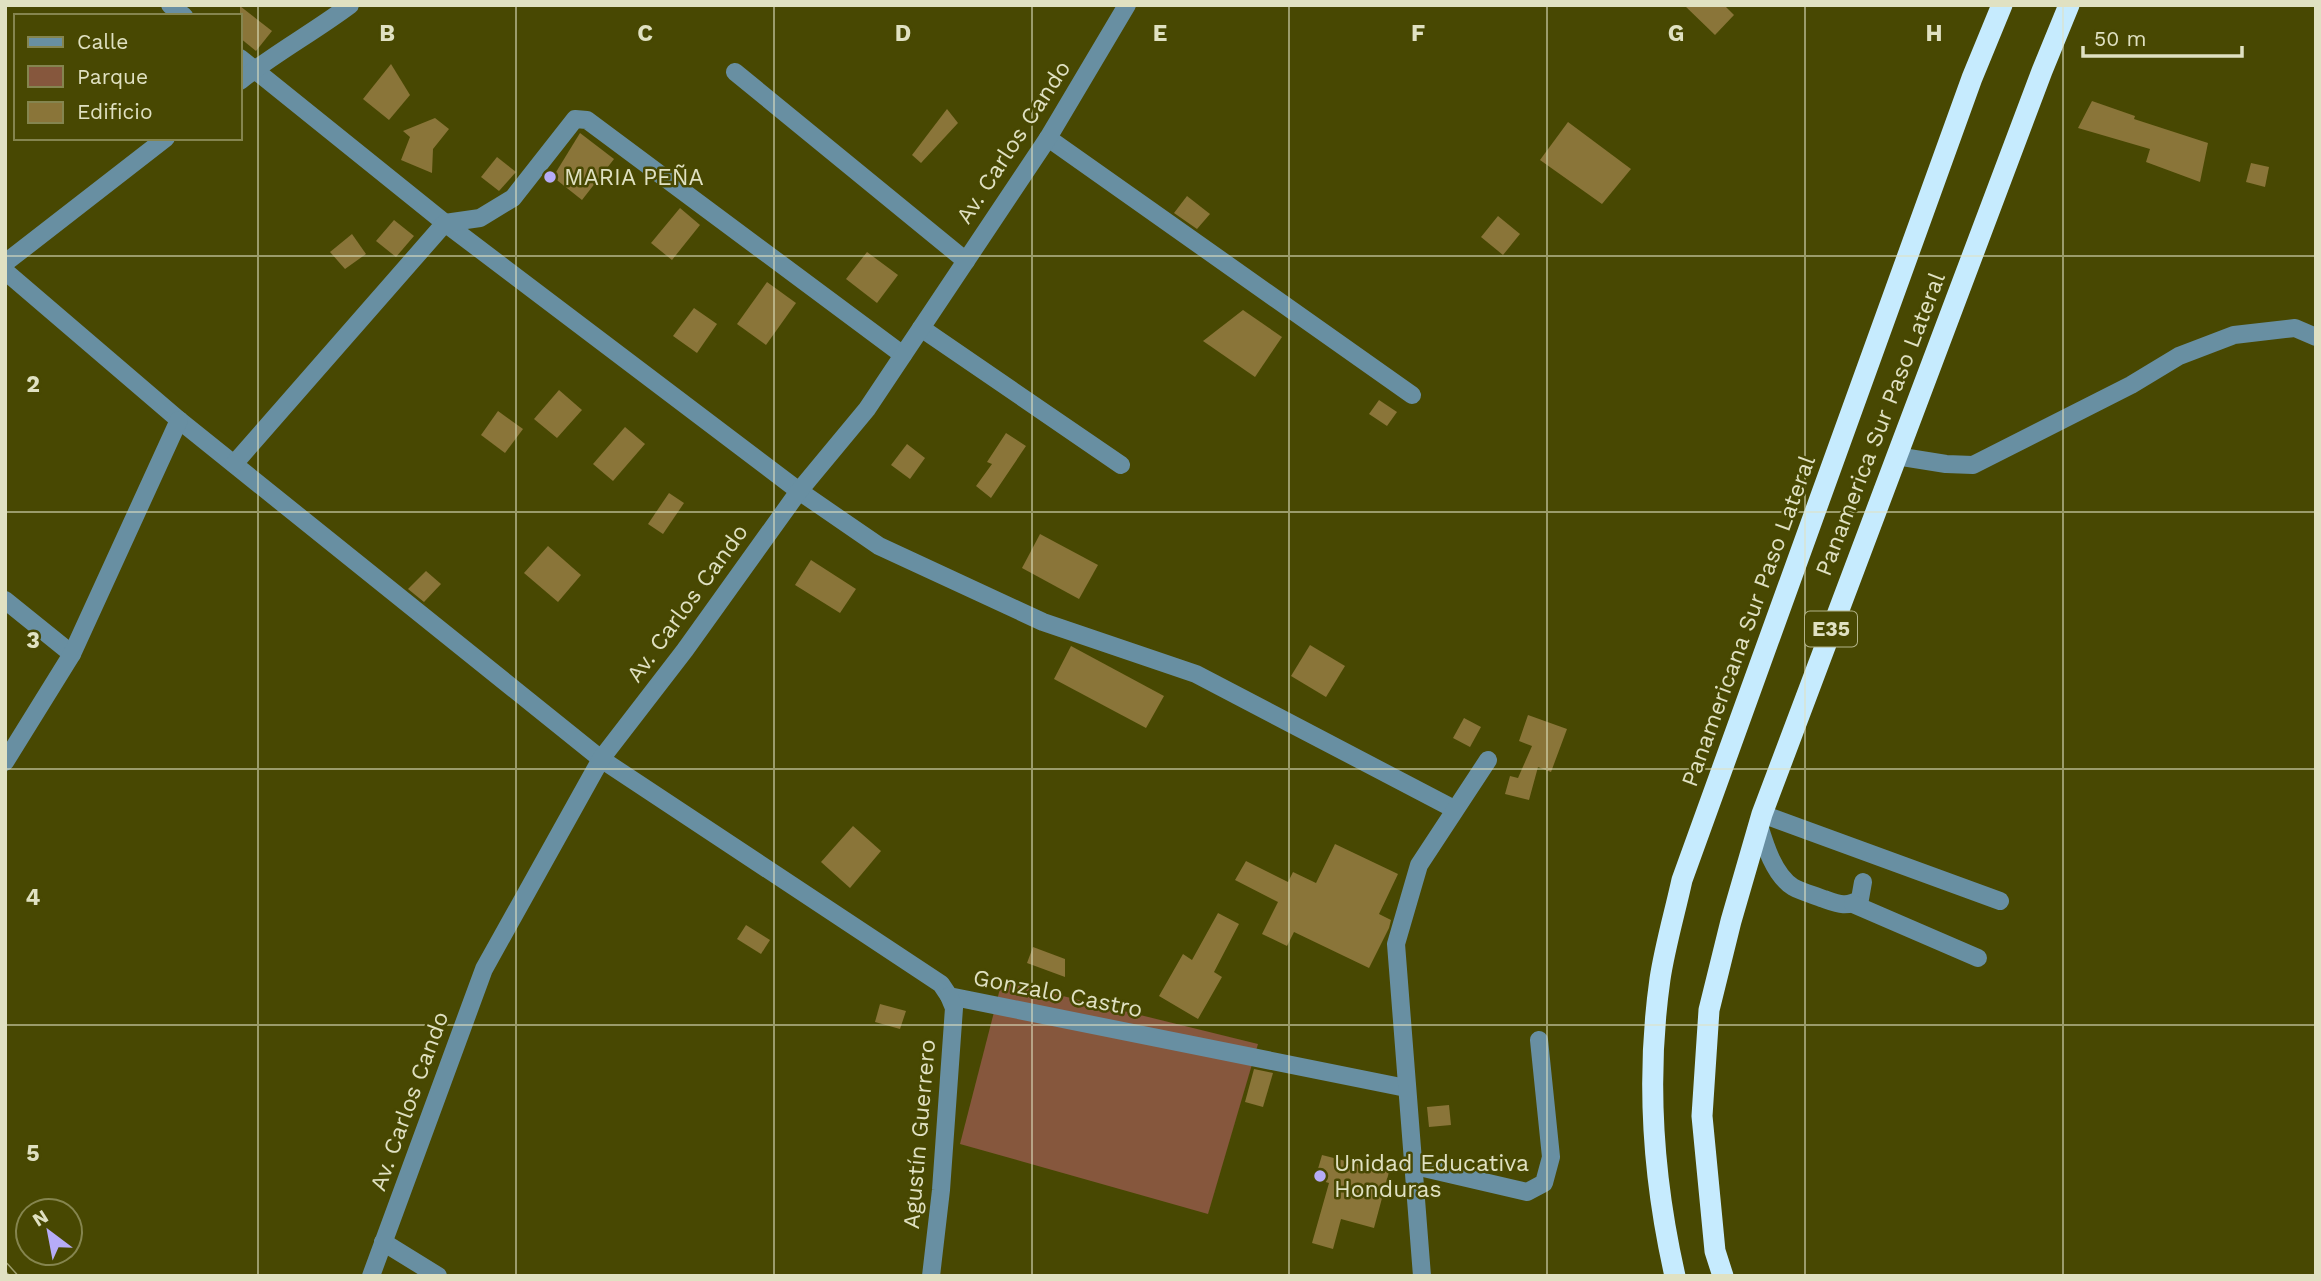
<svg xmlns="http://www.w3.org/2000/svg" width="2321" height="1281" font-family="'Work Sans',sans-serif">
<rect width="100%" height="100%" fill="#484802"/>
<path fill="#86573d" d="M1002,981L1258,1044L1208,1214L960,1144Z"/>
<g fill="#8a7539">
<path d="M1684,5H1724L1734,15L1715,35Z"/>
<path d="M240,6L272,31L256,51L240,38Z"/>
<path d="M391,64L410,95L389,120L363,99Z"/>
<path d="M2092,101L2135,116L2134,119L2208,143L2200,182L2146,162L2150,149L2078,128Z"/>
<path d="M947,109L958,123L921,163L912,155Z"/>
<path d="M435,118L449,129L433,149L432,173L401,160L410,137L403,131Z"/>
<path d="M1568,122L1631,169L1602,204L1540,160Z"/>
<path d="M580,133L614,159L582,200L553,177Z"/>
<path d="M497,157L516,172L499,191L481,177Z"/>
<path d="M2251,163L2269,167L2265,187L2246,182Z"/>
<path d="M1187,196L1210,214L1197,229L1174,213Z"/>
<path d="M680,208L700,225L672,260L651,243Z"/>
<path d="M1498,216L1520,234L1503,255L1481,237Z"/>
<path d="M394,220L414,236L396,257L376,241Z"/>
<path d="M352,234L366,254L345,269L330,252Z"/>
<path d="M867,252L898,275L877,303L846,279Z"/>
<path d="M767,282L796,303L766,345L737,324Z"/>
<path d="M694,308L717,324L697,353L673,336Z"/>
<path d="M1243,310L1282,337L1255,377L1203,341Z"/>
<path d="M559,390L582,410L557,438L534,419Z"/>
<path d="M1379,400L1397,412L1387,426L1369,414Z"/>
<path d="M498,411L523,429L505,453L481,435Z"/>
<path d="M625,427L645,444L613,481L593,464Z"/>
<path d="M1006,433L1026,446L991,498L976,486L992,464L987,462Z"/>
<path d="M907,444L925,458L910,479L891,465Z"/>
<path d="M669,493L684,503L663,534L648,524Z"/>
<path d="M1040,534L1098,565L1079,599L1022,568Z"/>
<path d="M548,546L581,575L558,602L524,573Z"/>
<path d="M811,560L856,589L840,613L795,585Z"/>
<path d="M426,571L441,584L424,602L408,589Z"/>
<path d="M1310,645L1345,666L1326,697L1291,676Z"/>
<path d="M1071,646L1164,696L1146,728L1054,679Z"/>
<path d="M1528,715L1567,729L1551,772L1538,767L1529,800L1505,794L1510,776L1518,778L1532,746L1519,741Z"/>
<path d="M1464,718L1481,727L1470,747L1453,738Z"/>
<path d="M853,826L881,851L850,888L821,862Z"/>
<path d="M1335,844L1398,874L1379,914L1391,920L1389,928L1369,968L1294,932L1287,946L1262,934L1278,902L1235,880L1246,861L1288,882L1293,872L1316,883Z"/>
<path d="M1218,913L1239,924L1214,972L1222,977L1198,1019L1159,996L1183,954L1192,960Z"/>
<path d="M746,925L770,940L761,954L737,939Z"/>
<path d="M1033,947L1065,959V977L1027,963Z"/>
<path d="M880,1004L906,1011L900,1029L875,1022Z"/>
<path d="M1254,1069L1273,1073L1263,1107L1245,1102Z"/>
<path d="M1449,1105L1451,1125L1429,1127L1427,1107Z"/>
<path d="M1322,1155L1389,1172L1374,1228L1341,1219L1333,1249L1312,1243L1329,1183L1315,1179Z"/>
</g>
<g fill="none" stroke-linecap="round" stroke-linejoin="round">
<g stroke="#688fa2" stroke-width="18">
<path d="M170,5L184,16"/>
<path d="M240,58L445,223L799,491L879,546L1043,622L1196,674L1454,809"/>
<path d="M735,72L966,261"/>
<path d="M240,81C275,53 314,32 350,5"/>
<path d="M1048,138L1412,395"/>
<path d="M5,263L166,138"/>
<path d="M5,271L179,420L601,759L941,984L949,996L1406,1088"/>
<path d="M921,328L1121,465"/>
<path d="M1896,456L1946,464L1973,465L2131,385L2179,356L2234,335L2295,328L2316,337"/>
<path d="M234,464L445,223L480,218L513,198L575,119L587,120L903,355"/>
<path d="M5,600L72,654"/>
<path d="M5,762L72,654L179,420"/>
<path d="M1762,814L2000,901"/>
<path d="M1759,825C1765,845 1774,875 1793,887C1802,892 1814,895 1824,899C1838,904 1847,908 1860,899L1863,882"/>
<path d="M1853,904L1978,958"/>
<path d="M1415,1166L1527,1192L1544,1183L1551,1157L1539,1040"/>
<path d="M383,1242L438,1276"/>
<path d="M371,1276L484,969L601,759L685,650L799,491L867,409L1048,138L1127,5"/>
<path d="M931,1276L941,1190L954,1008L949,996"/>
<path d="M1422,1276L1396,944L1419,865L1488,760"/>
</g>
<g stroke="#c6ebfe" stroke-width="21">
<path d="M1675,1276C1653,1179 1646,1078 1660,979C1665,946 1675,912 1682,880L1972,78L2002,5"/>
<path d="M1723,1276L1715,1251L1702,1116L1709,1010L1731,921L1762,814L2042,71L2069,5"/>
</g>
<defs>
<path id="rail" d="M5,1266L14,1276"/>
</defs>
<use href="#rail" stroke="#9c9d6c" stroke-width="8"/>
<use href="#rail" stroke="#484802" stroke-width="5" stroke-dasharray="16" stroke-linecap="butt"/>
</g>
<path fill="none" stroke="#e0e1c2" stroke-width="2" stroke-opacity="0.55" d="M258,5V1276M516,5V1276M774,5V1276M1032,5V1276M1289,5V1276M1547,5V1276M1805,5V1276M2063,5V1276M5,256H2316M5,512H2316M5,769H2316M5,1025H2316"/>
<g fill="#b6acf8" stroke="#484802" stroke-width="2.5">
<circle cx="550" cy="177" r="7"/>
<circle cx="1320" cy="1176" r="7"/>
</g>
<g text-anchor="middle" stroke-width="5" stroke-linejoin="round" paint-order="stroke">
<rect fill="#484802" stroke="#b2b388" stroke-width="2" x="1805" y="611.5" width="52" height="35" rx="5"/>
<g font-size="21" font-weight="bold" fill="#e0e1c2">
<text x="1831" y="636">E35</text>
</g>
<g font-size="23" fill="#e0e1c2" stroke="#484802">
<text transform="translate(1013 142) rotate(-57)" y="8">Av. Carlos Cando</text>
<text transform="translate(1880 424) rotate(-69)" y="8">Panamerica Sur Paso Lateral</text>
<text transform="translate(687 603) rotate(-54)" y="8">Av. Carlos Cando</text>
<text transform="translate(1748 621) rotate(-70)" y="8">Panamericana Sur Paso Lateral</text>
<text transform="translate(1058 993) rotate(11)" y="8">Gonzalo Castro</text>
<text transform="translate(409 1101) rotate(-70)" y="8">Av. Carlos Cando</text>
<text transform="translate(919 1134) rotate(-85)" y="8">Agustín Guerrero</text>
</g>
<g font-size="23" fill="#e0e1c2" stroke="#484802" text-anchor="start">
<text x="564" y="185">MARIA PEÑA</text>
<text x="1334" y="1171">Unidad Educativa<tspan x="1334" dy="26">Honduras</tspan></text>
</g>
</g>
<g font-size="23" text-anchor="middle" font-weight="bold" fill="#e0e1c2" stroke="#484802" stroke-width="5" stroke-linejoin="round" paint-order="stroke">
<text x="387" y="41">B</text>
<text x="645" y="41">C</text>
<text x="903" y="41">D</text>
<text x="1160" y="41">E</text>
<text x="1418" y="41">F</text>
<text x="1676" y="41">G</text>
<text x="1934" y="41">H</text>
<text x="33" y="392">2</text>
<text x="33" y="648">3</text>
<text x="33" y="905">4</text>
<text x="33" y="1161">5</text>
</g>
<rect width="2321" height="1281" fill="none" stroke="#e0e1c2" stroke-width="14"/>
<rect x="14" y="14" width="228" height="126" fill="#484802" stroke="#85854f" stroke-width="2"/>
<rect x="28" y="37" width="35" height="10" fill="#688fa2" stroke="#85854f" stroke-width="2"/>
<text x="77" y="49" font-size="21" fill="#e0e1c2">Calle</text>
<rect x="28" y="66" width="35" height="21" fill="#86573d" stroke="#85854f" stroke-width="2"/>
<text x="77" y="84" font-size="21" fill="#e0e1c2">Parque</text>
<rect x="28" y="102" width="35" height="21" fill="#8a7539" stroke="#85854f" stroke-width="2"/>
<text x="77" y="119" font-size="21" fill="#e0e1c2">Edificio</text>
<g transform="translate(49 1232) rotate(328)"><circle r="33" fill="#484802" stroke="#85854f" stroke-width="2"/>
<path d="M0-5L12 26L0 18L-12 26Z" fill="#b6acf8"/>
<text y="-10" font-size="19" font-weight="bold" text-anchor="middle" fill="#e0e1c2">N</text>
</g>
<path d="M2083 46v10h159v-10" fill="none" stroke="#e0e1c2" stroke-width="3.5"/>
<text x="2094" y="46" font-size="21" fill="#e0e1c2" stroke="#484802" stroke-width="5" paint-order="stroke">50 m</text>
</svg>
